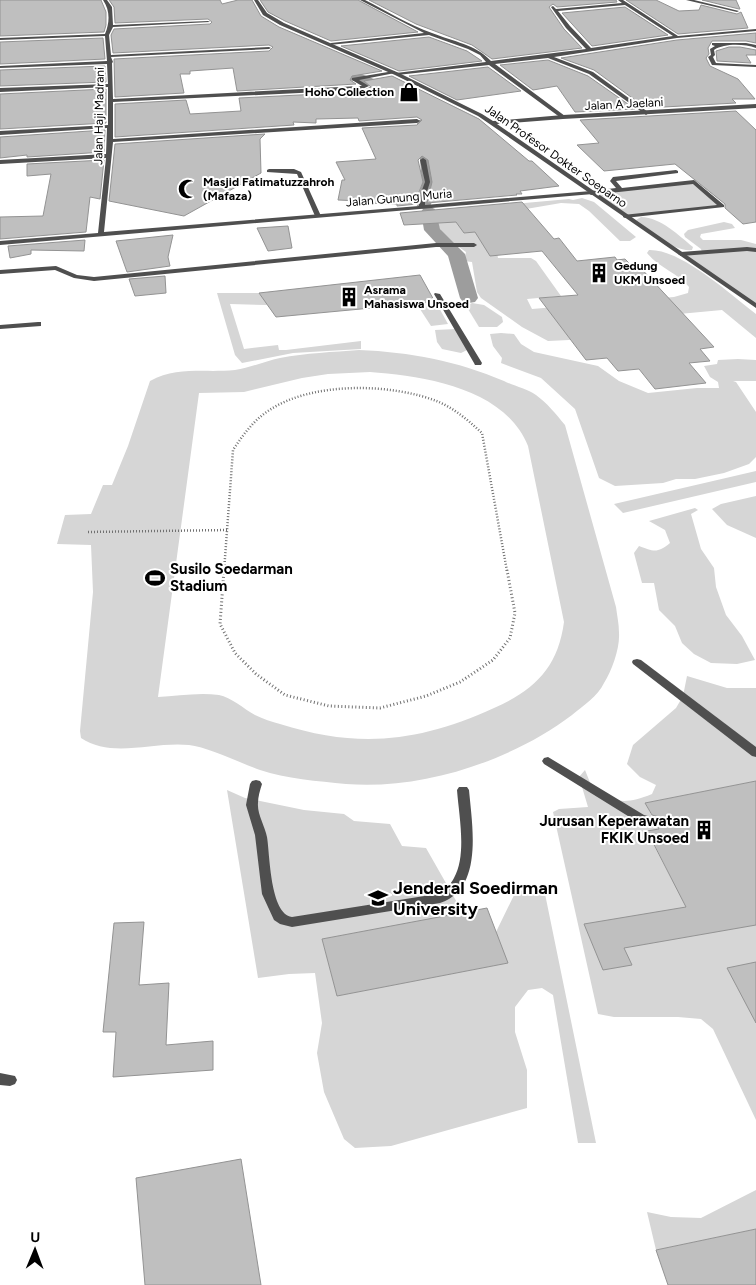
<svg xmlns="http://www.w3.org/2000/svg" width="756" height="1285" font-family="Figtree,sans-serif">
<rect width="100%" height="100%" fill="#fff"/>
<g fill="#d6d6d6" fill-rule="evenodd">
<path d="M695,182L721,205L625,216L591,193Z"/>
<path d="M582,198L594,202L636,237L630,241H620L589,211L579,204L561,203L526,209L450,212L461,228L493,230L498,258H531L536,261L561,296L527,299L532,309L674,297L688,293L689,287C678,273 659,268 647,253L649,250C681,249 730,294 756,314V338L722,310L679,314L590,339L548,341L522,327L481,298L477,292L472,262L464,261L466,252C447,238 438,235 435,211L569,199L573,200Z"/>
<path d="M641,217C662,218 678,235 693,247L692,250C673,252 652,231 636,220Z"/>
<path d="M724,222L732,224L735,228L701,234L700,237L703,240H741L756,244V306L681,254L702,252L701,249L685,237L684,234L688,230Z"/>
<path d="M217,293H263L267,305L230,304L244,349L278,345L279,350H286L361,341V349L293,353L242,363L235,355Z"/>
<path d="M429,303L437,304L448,324L431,326L418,306Z"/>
<path d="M472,303L484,305L502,317L503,322L497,327H479L468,309V305Z"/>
<path d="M456,329L467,350L461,353L442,349L437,342L435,330Z"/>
<path d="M501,333L514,334L521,344L534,352L598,366L619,381L648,393L697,388H719L718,382L710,377L704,366L717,364L718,360L738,359L756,360V381H733L736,382L756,412V457L749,464L724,473L695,479H676L663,483L615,486L599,478L575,409L541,378L501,363L502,358L493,346L490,334Z"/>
<path d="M359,350C410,352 457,361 504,381C514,386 527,389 536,395C547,403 556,414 565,425L616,607C617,615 619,624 619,633C620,648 612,670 604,683C598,696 583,706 572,715C511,761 423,790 346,784C318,781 286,779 260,770C240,763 208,747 189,745C154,741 112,759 81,738L80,731L93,592L91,545L57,544L65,515L91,514L103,485H112L128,446L150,381C178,366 205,373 235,370C250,368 265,361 280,358C306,353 333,352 359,350ZM370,372C424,376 505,388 528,446L564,622C558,667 535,690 494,708C419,742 359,749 280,724C272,722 263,719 255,715C244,709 231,697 219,695C199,692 177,696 158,697L199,393L244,392L302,378L328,374Z"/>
<path d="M756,471V482L623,513L614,504Z"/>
<path d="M756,496V538L727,525L712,509L721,504Z"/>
<path d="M695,508L698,510L691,514L701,549L714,568L716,587L726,615L742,636L755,660L737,664L711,663L694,654L682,643L675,626L659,610L654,583H642L634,553L639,546C653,551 657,554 670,543L665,530L649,521Z"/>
<path d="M687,676L727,688H756V781L645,803L659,829L647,832L672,880L756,865V1120L713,1029L701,1019L678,1017H614L598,1014L553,812L559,809L588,807L579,777L585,770L595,795C619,802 628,804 652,794L656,785L640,777L627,764L633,745L676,708L683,696Z"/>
<path d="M227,790L245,798L304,810L344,814L354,821L390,824L402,846L426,848L463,913L322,939L337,996L507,963L496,932L516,891L544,889L596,1143H578L553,995L542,988L528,990L515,1007V1032L527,1070V1108L391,1146L355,1148L344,1139L324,1092L317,1053L322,1023L315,973L289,974L258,978Z"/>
<path d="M756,1190V1229L656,1250L647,1212L671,1217L701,1218Z"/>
</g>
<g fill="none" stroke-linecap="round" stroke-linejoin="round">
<g fill="#9d9d9d" fill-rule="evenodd">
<path d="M316,70L359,73L406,92L408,95L401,99L357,81L311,77L309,74Z"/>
<path d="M424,119L429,120L431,123L438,184L430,207L435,209L440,229L465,254L478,298L475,302L469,303L463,302L460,298L448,256L424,230L421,212L423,209L418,207L416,204L422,184L417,123L419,120Z"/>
</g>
</g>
<g fill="#bfbfbf" stroke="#939393">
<path d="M0,0H101L106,12V25L104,32L0,36Z"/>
<path d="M109,0H220L222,4L238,0H252L261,16L279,27L382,71L352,76L350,80L356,84L237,91L233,68L190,71V74H180L184,93L115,97L114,59L269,51L273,47L269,45L113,53L111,35L114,29L210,24L212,22L208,19L115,23L114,7Z"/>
<path d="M260,0H358L418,32L331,41L285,21L268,12Z"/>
<path d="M369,0H616L617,2L557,7L553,4L549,7L564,29L582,48L492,59L472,45L416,24Z"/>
<path d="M626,0H656L679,11L699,10L701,5L737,14L741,12L748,28L678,34Z"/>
<path d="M702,0H736L740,9H739Z"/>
<path d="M625,7L668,35L592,46L562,13Z"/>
<path d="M756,33V43L746,41H712L708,48L709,54L706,58L710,66L738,79L755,99H732L736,103L646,108L594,70L561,58L677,40Z"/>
<path d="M429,37L467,51L482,61L399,71L341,46Z"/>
<path d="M103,38L105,59L0,64V42Z"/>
<path d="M740,47L756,50V55H746L751,63L717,61L716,51L729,47Z"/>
<path d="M548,60L588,76L635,109L575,112L557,86L533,90L500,65Z"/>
<path d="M105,66L106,82L0,86V70Z"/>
<path d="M488,67L521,91L457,100L409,76Z"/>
<path d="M392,76L479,119L529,161H532L559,186L520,191L522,194H516L517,195L427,203L432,182L428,160L422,156L418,160L423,182L417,197V204L397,206V204L361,203V201L338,200L342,180H345L336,162L376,159L362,128L417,125L422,120L417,117L359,121L358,118L316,119V123L293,122L294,125L115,137V104L186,100L190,114L241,111L239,98L360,92L371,87L364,81Z"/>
<path d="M106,89V123L0,129V94Z"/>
<path d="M736,111L756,130V222L743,224L725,208V204L675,164L604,171L577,145L599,143L580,120Z"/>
<path d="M105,130L104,152L27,157V155L0,158V137Z"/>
<path d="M265,134L260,139L261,173L184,216L109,201L115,144Z"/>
<path d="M104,160L100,199L90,197L86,232L0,239V217L43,216L51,174L27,176V164Z"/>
<path d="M522,202L554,239L559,238L577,261L615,257L617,260L625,259L630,264H637L714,347L700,349L710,361L689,363L706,383L655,389L639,369L618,371L607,358L586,360L539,298L578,295L542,251L490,256L475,232L464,233L456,222L404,225L400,213Z"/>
<path d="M288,226L292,248L268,251L257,228Z"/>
<path d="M173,235L168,257L170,266L127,272L116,241Z"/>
<path d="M85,240L84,251L31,250V254L10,258L8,246Z"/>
<path d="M420,275L435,302L276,317L259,293Z"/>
<path d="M165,276L166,293L135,296L129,279Z"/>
<path d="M756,781V925L624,948L632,965L603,970L584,924L686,907L647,831L659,829L658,827L663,821L659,817L652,815L645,803Z"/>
<path d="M487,908L508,963L337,996L322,939Z"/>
<path d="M144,922L139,985L169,983L166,1045L213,1041V1070L113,1077L116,1032H103L114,923Z"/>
<path d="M756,962V1023L727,968Z"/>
<path d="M241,1159L261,1285H145L136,1178Z"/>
<path d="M756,1229V1285H668L656,1250Z"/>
</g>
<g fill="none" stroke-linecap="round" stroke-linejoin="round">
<g stroke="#717171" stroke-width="2.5" stroke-dasharray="1 2" stroke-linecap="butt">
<path d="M88,532L227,530"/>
<path d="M224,571L233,450C243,435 253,421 268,411C312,381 392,383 439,402C455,409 469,421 482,433L507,571"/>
</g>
<path stroke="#717171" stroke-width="3" stroke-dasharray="1 2.5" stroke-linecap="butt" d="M224,570L220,624L235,653L256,674L285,695L329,706L380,708L426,696L460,682L493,660L510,638L515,613L507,570"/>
<g fill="#4f4f4f" fill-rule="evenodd">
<path d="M269,169H294L301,172L321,216L320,217L315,216L297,174L267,172V170Z"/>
<path d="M676,170L678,171V173L616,181L622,188L694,180L724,205V207L625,218L623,217V215L717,205L693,184L591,195L588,193L591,191L616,188L610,181L613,177Z"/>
<path d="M747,247L756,248V252L747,251L681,256L678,254L681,252Z"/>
<path d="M435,293L440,294L482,363L481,365H475L474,363L434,294Z"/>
<path d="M637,659L641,660L756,747V757L752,756L633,664L632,662L633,660Z"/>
<path d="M548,757L644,815L659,819L661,822L659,825L655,826L636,821L544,764L542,761L544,758Z"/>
<path d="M256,780L260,781L262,784C260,790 258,797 258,803C257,814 265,826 267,837C270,855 270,914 292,917L437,894C444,889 450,886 454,878C467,855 459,816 457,790L459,787H467L469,790C472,825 484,889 440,903L292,927L280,924L274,920L262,894L255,835L246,805L250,784L252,781Z"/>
</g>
<g fill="#4f4f4f" fill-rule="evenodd">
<path d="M103,0H107L112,7L113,25L208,21L210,22L113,27L109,35L111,55L269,47L271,48L269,49L111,57L113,62L112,63L113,99L359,86H362L352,80V78L394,71L396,73L486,62L480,55L468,49L429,35L329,45L331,43L424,33L360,0H365C387,11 409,25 432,33C454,42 475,44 491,61L586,49L566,28L551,7L553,6L556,9L622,3L618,0H623L678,36L756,29V31L677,38L554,57L593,72L648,112L649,113L646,115L589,74L548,58L495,64L565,116V118H561L489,65L397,75L395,73L359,80L369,86L360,90L113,102V139L417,119L420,121L417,123L113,142L104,232L419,206V198L425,182L420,160L423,158L426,160L430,182L425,198V205L591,191L594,193L593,194L0,245V241L98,233L106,158L0,164V160L106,154L107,128L0,135V131L108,125V87L0,92V88L108,84L107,64L0,68V66L107,61L105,36L0,40V38L105,34C110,22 110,10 103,0ZM625,5L673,36L591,48L570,26L558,11Z"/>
<path d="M686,0H694L739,11L737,12Z"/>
<path d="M712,43H746L756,45V48C744,44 725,43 714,50L715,55L713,57L716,63L756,65V67L712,65L708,57L711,55L710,49L715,46L712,45Z"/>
<path d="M436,243H474L477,245L474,247H436L94,281L74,278L55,270L0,274V270L56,266L77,275L94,277Z"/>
<path d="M38,322H41V326L0,329V325Z"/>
<path d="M0,1073L15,1076L17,1080L15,1084L10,1086L0,1085Z"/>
</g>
<path fill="#4f4f4f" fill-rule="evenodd" d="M254,0H258L267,13L284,23L399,73L482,114L493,121L563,115L756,104V108L563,119L497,124L756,303V308L478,116L395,75L280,25L263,15Z"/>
</g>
<defs>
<symbol id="shop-bare" viewBox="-9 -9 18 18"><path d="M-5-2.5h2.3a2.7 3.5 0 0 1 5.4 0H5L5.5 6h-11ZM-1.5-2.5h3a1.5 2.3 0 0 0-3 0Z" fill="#000" stroke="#fff" stroke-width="2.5" paint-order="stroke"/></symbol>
<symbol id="mosque-bare" viewBox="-9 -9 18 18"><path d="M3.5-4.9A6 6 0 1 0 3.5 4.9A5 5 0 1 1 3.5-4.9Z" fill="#000" stroke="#fff" stroke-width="2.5" paint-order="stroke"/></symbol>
<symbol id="building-bare" viewBox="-9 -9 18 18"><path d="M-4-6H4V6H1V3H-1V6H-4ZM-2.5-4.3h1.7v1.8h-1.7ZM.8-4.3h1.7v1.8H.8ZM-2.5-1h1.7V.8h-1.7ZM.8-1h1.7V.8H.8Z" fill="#000" stroke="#fff" stroke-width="2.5" paint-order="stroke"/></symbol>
<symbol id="stadium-bare" viewBox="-9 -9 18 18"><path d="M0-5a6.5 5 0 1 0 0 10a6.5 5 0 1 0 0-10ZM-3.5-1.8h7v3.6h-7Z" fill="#000" stroke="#fff" stroke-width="2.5" paint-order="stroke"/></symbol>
<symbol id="university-bare" viewBox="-9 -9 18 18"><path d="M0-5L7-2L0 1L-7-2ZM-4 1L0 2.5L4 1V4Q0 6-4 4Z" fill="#000" stroke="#fff" stroke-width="2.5" paint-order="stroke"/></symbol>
</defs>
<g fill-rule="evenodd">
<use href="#shop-bare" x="395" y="78" width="28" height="28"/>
<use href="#mosque-bare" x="174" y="175" width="28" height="28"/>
<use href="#building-bare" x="585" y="259" width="28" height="28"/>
<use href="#building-bare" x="335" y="283" width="28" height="28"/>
<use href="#stadium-bare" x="141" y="564" width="28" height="28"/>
<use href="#building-bare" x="690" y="816" width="28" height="28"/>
<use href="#university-bare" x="364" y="884" width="28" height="28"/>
</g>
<g text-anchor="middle" stroke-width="4" stroke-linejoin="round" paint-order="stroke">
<g font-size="12" font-weight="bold" fill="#000" stroke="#fff" text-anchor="start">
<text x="394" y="96" text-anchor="end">Hoho Collection</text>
<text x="203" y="186">Masjid Fatimatuzzahroh<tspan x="203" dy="14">(Mafaza)</tspan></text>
<text x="614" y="270">Gedung<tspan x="614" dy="14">UKM Unsoed</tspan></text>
<text x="364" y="294">Asrama<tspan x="364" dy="14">Mahasiswa Unsoed</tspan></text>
</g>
<g font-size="12" fill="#000" stroke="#fff">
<text transform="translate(624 104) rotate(-3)" y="4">Jalan A Jaelani</text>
<text transform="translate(99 116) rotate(-89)" y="4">Jalan Haji Madrani</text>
<text transform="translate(556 156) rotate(35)" y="4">Jalan Profesor Dokter Soeparno</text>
<text transform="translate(399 198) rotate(-5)" y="4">Jalan Gunung Muria</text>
</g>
<g font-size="15" font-weight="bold" fill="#000" stroke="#fff" text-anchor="start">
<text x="170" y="574">Susilo Soedarman<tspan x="170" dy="17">Stadium</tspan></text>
<text x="689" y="826" text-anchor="end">Jurusan Keperawatan<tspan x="689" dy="17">FKIK Unsoed</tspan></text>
</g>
<g font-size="18" font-weight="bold" fill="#000" stroke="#fff" text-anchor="start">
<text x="393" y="894">Jenderal Soedirman<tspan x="393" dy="21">University</tspan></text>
</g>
</g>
<g transform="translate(35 1250) rotate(1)" stroke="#ffffff" stroke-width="4" paint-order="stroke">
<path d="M0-4L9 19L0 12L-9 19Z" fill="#000000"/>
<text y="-8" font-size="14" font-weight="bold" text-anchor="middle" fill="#000000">U</text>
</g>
</svg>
